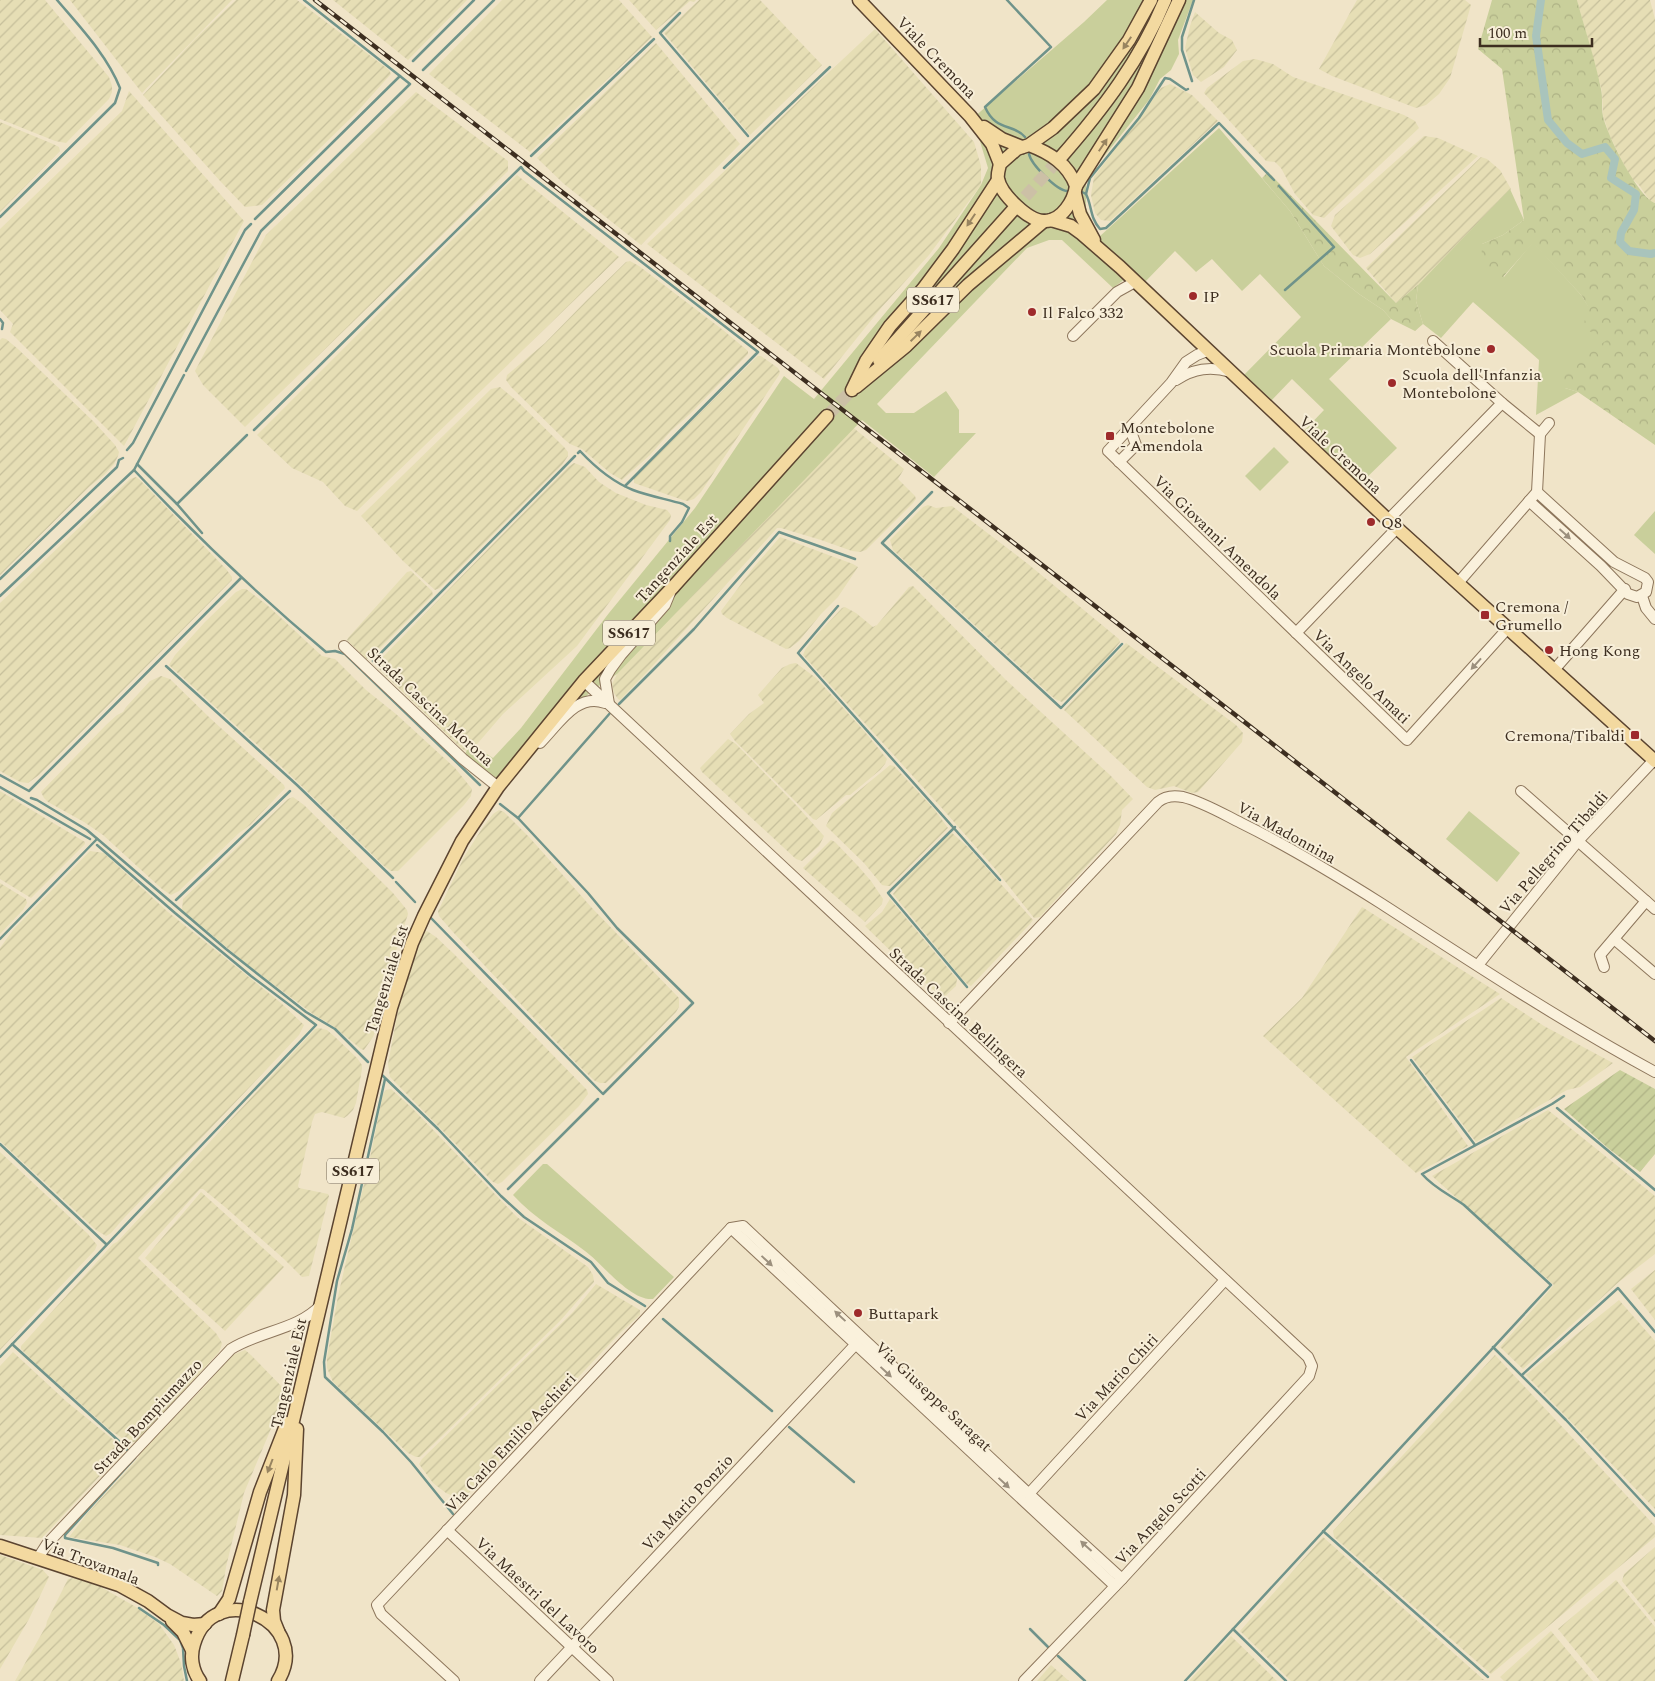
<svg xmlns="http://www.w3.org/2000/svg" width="1655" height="1681" font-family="Spectral,serif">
<defs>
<pattern id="farmland-furrows" width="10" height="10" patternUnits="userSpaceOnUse" patternTransform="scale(1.25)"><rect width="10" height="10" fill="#e6deb5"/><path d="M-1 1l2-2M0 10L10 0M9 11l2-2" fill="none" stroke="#c6bf9b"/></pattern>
<pattern id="forest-crowns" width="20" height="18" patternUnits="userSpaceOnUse" patternTransform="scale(1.25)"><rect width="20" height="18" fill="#c9cf9b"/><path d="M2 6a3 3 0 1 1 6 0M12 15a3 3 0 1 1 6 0" fill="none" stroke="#aeb285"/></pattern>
<pattern id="garden-furrows" width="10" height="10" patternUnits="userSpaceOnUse" patternTransform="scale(1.25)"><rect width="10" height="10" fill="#c9cf9b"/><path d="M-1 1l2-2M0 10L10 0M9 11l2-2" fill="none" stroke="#aeb285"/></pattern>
</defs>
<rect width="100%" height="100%" fill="#f0e4c8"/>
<g fill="url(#farmland-furrows)">
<path d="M0,0H45L109,77L112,86V92L109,99L66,143L55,141L0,119Z"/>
<path d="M70,0H232L142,93Z"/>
<path d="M236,0H297L389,70L391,74L356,113L262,205L245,207L221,182L143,95L195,39Z"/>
<path d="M333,0H467L408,60Z"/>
<path d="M502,0H619L652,37L530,152L429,74Z"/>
<path d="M629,0H696L694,2L690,1L656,30Z"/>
<path d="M699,0H760L822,65L750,135L664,33Z"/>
<path d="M1357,0H1465L1471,5L1450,78L1439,94L1426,105L1416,108L1332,76L1319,69Z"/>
<path d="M1577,0H1650L1655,19V203L1650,201L1639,185L1630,177L1609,134L1603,115L1602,91Z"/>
<path d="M1195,12L1219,33L1232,40L1237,50L1224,67L1201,82L1193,75L1185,48L1190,26Z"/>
<path d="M875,29L974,142L981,166V185L929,255L881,308L824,379L647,244Z"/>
<path d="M656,43L740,144L641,245L564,184L537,158Z"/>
<path d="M1255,59L1273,64L1293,77L1404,115L1415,121L1419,128L1324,218L1313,215L1295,194L1281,168L1275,162L1266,161L1204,93L1207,88L1243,61Z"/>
<path d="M1170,84L1192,95L1218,121L1110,221L1101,220L1095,213L1091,195L1094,177L1161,88Z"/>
<path d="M129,91L244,221L124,446L10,332L13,324L0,310V229L122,111Z"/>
<path d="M416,92L508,161V171L245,427L203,385L195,371L266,235Z"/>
<path d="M0,122L53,144L59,147L60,151L0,212Z"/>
<path d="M1424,136L1438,138L1478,156L1370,254L1360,258L1353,255L1331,226L1335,215Z"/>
<path d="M1481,157L1487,159L1500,170L1511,189L1418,285L1396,303L1366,268Z"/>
<path d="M517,175L619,257L357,511L345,506L323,482L292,468L257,435Z"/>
<path d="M630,261L639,266L723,330L748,351V354L690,414L671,431L650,455L622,480L610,473L582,449L570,444L565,440L511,387L506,380L507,375L545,343L586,301L626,262Z"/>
<path d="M2,338L6,339L18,349L94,422L115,445L119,452L118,456L114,464L104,475L90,486L0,575V340Z"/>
<path d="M758,356H761L778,368L780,372L779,375L701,492L694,499L688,501L683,500L634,483V478Z"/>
<path d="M500,387L517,401L564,447L568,452V456L562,465L440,588L435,590L403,561L361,516L491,389Z"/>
<path d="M850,425L904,469L898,479L915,496L916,499L913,503L866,550L860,552L852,551L821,540L781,528H777L648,671L620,700L618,699L614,693L612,684L619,670Z"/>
<path d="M574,463L585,467L599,482L616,493L646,505L667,510L671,515L670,520L577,646L503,714L478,743L469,752L462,749L379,669L377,665L378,662L568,467Z"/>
<path d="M136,477L140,480L226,569L232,577V580L39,775L28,783L20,782L0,771V603L130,479Z"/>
<path d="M928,505L936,508L952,506L1028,564L1119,639L1120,642L1108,657L1065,700L1062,702L1055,699L893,550L890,540L923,507Z"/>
<path d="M780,537L853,564L858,567L838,597L821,614L799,641L790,648L786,649L727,618L722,614L721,611L753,568Z"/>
<path d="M411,571L432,591L433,595L370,658L366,659L347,640L348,638L407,572Z"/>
<path d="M913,586L1006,680L1110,775L1133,799L1122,810L1120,825L1116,834L1040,917L1034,918L997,871L940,806L803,655L805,650L815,637L842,608L845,607L856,613L873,627L877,625L909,587Z"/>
<path d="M242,589H246L267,605L322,656L335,659L366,690L396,714L455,768L472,789L471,796L464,805L398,871H391L384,866L284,769L169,665L175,655L205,622L236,592Z"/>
<path d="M1126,643L1236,725L1243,733L1242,742L1198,792L1192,793L1174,786L1155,790L1147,787L1064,710Z"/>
<path d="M796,663L816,678L865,732L887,759L885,764L880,770L850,795H846L816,820L813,819L735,741L730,734L749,714L764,703L758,695L782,668L790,664Z"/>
<path d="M161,676L170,679L211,719L284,785L285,788L250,825L239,833L179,891L171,895L162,889L103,835L84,822L48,802L44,798L41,792L106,725L117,715L123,712L126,707L150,681Z"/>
<path d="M728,739L736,744L797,806L824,836L819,846L802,861L796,859L702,772L700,768Z"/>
<path d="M890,765L894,766L934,809L948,828L890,886H887L882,885L864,863L826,826L832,813Z"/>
<path d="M0,791L85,842V844L31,898L0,879Z"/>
<path d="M293,797L304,805L393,893L407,910L408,914L395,954L378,1025L373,1037L364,1050L361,1049L333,1026L313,1014L249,966L182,910L183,899L288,799Z"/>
<path d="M499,810L504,812L530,838L592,908L679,998V1007L676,1012L620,1070L606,1083H600L595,1081L579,1066L453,932L439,916L438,911L441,905L464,857L483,827L493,814Z"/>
<path d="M952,833L969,848L1033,920L1030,924L971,986L967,984L959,975L893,894L902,882L946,837Z"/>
<path d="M831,840L835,842L858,866L871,881L883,899L882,904L865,922L803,868Z"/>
<path d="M90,851L104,853L168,912L281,1003L304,1025L299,1035L193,1147L124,1218L111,1233L106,1236L96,1230L0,1141V948L13,930Z"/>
<path d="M0,883L26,899L27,903L23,910L0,934Z"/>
<path d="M890,899L957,979L956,986L943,998L904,964L865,926L882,912Z"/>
<path d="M1362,907L1500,994L1406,1057L1468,1146L1416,1173L1263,1036L1302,998Z"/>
<path d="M427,931L436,937L454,954L587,1090L588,1094L579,1106L502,1182L498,1184L493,1182L390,1077L388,1064L402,990L423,933Z"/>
<path d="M1501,998L1544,1026L1613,1063L1580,1087L1567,1090L1476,1142L1412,1057Z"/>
<path d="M319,1028L327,1030L334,1036L357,1058L362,1065V1069L356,1103L353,1110L347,1116L344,1118L322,1112L315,1114L312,1122L298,1186L299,1188L328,1194L329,1196L309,1276L302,1277L284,1259L225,1207L203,1189H200L138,1258L216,1333L222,1343L221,1347L219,1352L137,1442H128L110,1430L36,1364L21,1349V1346L113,1244L117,1242L315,1029Z"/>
<path d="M391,1089L412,1108L517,1217L588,1267L593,1275L594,1282L560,1321L442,1436L420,1457H416L408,1453L333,1382L327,1368V1358L338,1296L370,1158L383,1094L386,1090Z"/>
<path d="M1548,1110L1655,1196V1254L1620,1281L1523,1369L1500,1347L1554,1285L1432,1176Z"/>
<path d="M0,1152L88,1234L97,1245L95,1250L0,1350Z"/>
<path d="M201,1192L284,1267L225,1331L145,1258Z"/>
<path d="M1655,1270V1320L1631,1289Z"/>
<path d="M596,1284L640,1310V1315L620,1333L462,1500L446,1493L433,1483L419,1464L422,1459L573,1312Z"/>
<path d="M1619,1300L1655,1341V1509L1526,1375Z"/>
<path d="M245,1350L251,1355L284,1389L283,1400L244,1493L226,1567L222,1591L217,1596L170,1564L155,1557L120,1545L69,1537L87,1514L138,1458L140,1453L206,1385L230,1356Z"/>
<path d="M13,1352L67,1402L121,1446L123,1451L42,1538L0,1535V1366Z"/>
<path d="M1495,1355L1655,1526V1537L1491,1674L1334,1537L1333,1531Z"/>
<path d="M1323,1537L1484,1680L1291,1681L1240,1631Z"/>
<path d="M1655,1547V1622L1622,1581L1624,1574Z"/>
<path d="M0,1555L43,1570L49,1577L29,1619L0,1669Z"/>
<path d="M74,1578L99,1586L136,1607L159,1624L174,1645L181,1663L184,1681H15L46,1626L47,1621L68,1579Z"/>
<path d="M1616,1580L1655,1627V1681H1600L1558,1629Z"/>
<path d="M1551,1631L1593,1681H1504L1500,1677Z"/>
<path d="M1231,1636L1277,1681H1189Z"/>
<path d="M1051,1665L1069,1681H1037Z"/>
</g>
<g fill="#c9cf9b">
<path d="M1107,0H1193L1178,40L1179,54L1171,70L1160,79L1149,100L1086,179V208L1099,237L1219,128L1290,211L1324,266L1359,294L1383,310L1391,319L1329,379L1397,448L1358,486L1302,433L1324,410L1292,379L1269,403L1242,377L1301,317L1260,274L1242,291L1212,259L1196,272L1175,251L1143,284L1133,273L1113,288L1062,240H1049L1027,248L877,404L886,413H914L946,391L959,410V433H976L934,477L862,420L617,674L591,691L499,792L461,760L471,744L493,758L521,728L609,613L695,508L784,376L814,399L939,248L981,185L988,168L973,118L1084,22Z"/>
<path d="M1510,189L1524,220L1503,235L1482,244L1504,277L1533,242L1582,296L1608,340L1565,388L1578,392L1536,415L1539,360L1473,302L1441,338L1423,324L1416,301L1418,285Z"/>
<path d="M1274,447L1289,462L1260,491L1245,476Z"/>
<path d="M1655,511V554L1634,535Z"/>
<path d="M1469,811L1520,853L1497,882L1446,839Z"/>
<path d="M543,1164H547L674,1277L653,1299C630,1301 603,1264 585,1251C560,1232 535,1219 513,1195Z"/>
</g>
<g fill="url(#forest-crowns)">
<path d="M1492,0H1577C1585,30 1595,59 1601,89C1603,98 1601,107 1603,116C1607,135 1638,197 1655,203V445L1578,392L1565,388L1558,373L1607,340L1583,328L1588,307L1582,296L1533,243L1503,277L1481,269L1482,244L1503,235L1524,220L1502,69L1478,49Z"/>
<path d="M1268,172L1396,303L1418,285L1416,301L1423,324L1415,331L1391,319L1383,310L1359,294L1324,266L1290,211L1262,178Z"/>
</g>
<path fill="url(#garden-furrows)" d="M1620,1070L1655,1089V1154L1640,1172L1609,1149L1564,1109Z"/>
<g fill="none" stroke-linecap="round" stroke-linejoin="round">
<g stroke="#6f938a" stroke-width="2.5">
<path d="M1007,0L1051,47L985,107C996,132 1013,123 1025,137"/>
<path d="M680,13L660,33L748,136"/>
<path d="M413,61L474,0"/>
<path d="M423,70L494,0"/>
<path d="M1192,81L1182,50V37L1194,0"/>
<path d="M1029,154C1031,164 1056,190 1067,191"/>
<path d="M531,156L654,39"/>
<path d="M724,168L830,67"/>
<path d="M1279,186L1334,247L1285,290"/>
<path d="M1082,192L1086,194C1092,206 1090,218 1100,229L1106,228L1219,123L1274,180"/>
<path d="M1086,194L1090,178L1139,118L1165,78L1170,79L1186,90L1188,89"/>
<path d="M0,217L115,103L120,88C107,55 80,27 57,0"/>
<path d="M255,219L400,76"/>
<path d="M0,319L3,323L2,329"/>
<path d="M186,371L261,231L410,84L304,0"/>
<path d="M254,430L521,167L524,171L758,352L625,486"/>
<path d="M127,450L133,443L245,230L251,224"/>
<path d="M578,453L580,451C594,466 613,482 633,490C649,496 666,499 683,504L689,508L682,522L670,536V541"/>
<path d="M137,464L177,504L247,435"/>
<path d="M134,470C194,534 258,595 326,652L335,651L345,654L480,785"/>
<path d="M932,492L882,543L1061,708L1122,644"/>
<path d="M177,504L202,533"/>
<path d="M0,579L117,467L119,460L123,458"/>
<path d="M0,596L134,470L184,375"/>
<path d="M838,606L798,653L1000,880"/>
<path d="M373,661L575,456"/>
<path d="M166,666L297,785L393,878"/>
<path d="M619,704L694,629L779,532L855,559"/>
<path d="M0,775L29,791L241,578"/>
<path d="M0,787L90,839"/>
<path d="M31,798L37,800L87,830L226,949L306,1012L335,1029L368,1062"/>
<path d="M518,818L611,712"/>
<path d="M955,827L888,893L967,987"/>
<path d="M396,882L415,902"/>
<path d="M176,900L290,791"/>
<path d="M431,918L603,1094L693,1003L617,928L588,893L518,818L500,804"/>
<path d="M0,939L97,839"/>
<path d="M1411,1060L1475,1145"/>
<path d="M382,1075L438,1129L501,1196L524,1217L591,1262L608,1283L645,1306"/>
<path d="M385,1079L352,1229L337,1281L324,1362L325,1377L383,1432L411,1462L453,1514"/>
<path d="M1557,1108L1655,1190"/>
<path d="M0,1144L106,1244"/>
<path d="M508,1189L598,1099"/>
<path d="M663,1319L772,1411"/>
<path d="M12,1344L120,1442L128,1451"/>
<path d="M1493,1347L1566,1420L1655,1516"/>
<path d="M0,1357L316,1025L251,976L175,913L97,845"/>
<path d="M1522,1375L1618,1288L1655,1332"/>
<path d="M789,1427L854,1482"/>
<path d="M135,1458L65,1535V1538L113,1548L158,1563V1565"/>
<path d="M1323,1531L1488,1677"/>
<path d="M139,1608L164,1625L180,1640L183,1648L184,1666L187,1681"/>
<path d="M1030,1629L1048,1647"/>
<path d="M1233,1629L1286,1681"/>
<path d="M1058,1656L1085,1681"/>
<path d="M1185,1681L1551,1285L1464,1205C1450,1195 1434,1188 1422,1174L1552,1104L1564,1096"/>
</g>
<path stroke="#a9c4bc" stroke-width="8" d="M1541,0L1536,36L1548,120L1567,143L1582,154L1605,147L1615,159L1611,178L1636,194L1634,210L1621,233L1620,242L1629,251L1651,254L1655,253"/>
<g stroke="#ccc0a6" stroke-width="12" stroke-dasharray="12 6" stroke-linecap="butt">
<path d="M1013,210L1061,157"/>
<path d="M827,416L852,390"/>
</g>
<defs>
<g id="minor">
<path d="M1073,336L1117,292L1135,282"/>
<path d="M1433,341L1502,403L1540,434"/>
<path d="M1207,351L1197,355L1186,362L1171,383L1108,451L1407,740L1508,628"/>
<path d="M1176,380C1194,368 1211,366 1231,372"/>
<path d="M1540,434L1549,423"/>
<path d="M1119,462L1136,445L1130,429"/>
<path d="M1529,501L1601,566L1628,594L1637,597L1646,592L1648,582L1645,578L1614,562L1537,492"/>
<path d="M1388,520L1502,403"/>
<path d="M1458,583L1537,492L1540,434"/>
<path d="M1642,596L1646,608L1655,619"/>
<path d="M1296,633L1397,528"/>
<path d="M344,646L463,759L498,787"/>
<path d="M1554,670L1625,589"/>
<path d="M584,681L1308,1357L1312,1366L1309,1376L1122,1579L1024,1681"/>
<path d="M609,704L605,679L610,670L621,655L665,605L670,593"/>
<path d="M540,743C558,725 577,692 605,703"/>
<path d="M1521,791L1655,909"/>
<path d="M1614,939L1655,974"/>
<path d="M1478,965L1578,841L1654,760"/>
<path d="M1604,967L1600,955L1646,901"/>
<path d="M949,1023L1158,802C1165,796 1173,795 1183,797C1203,802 1223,814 1241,823C1290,847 1336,875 1382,904C1471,962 1561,1021 1655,1072"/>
<path d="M731,1228L1115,1586"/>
<path d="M1025,1498L1225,1280"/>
<path d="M447,1530L608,1681"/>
<path d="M38,1558L47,1544L231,1349C259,1331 298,1330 321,1305"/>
<path d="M454,1681L381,1614L377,1605L731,1228L743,1226L1029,1494L1122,1579"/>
<path d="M540,1681L856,1344"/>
</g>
<g id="major">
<path d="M859,0L970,116L992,144L1000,164"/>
<path d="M984,127L1002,139L1022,147"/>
<path d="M1029,145C1050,153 1068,164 1076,186C1074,200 1062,221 1045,221C1029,222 1001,194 998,179C997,174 999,169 1000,164L1017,149L1029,145L1053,128L1094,89L1129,40L1151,0"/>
<path d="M1061,157C1103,109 1141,59 1165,0"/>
<path d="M1076,186L1138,88L1179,0"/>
<path d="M1075,194L1080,214L1094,240"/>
<path d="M1051,220L1071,226L1082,234L1120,267L1388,520L1655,761"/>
<path d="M879,360L1013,210"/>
<path d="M856,387L906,346L968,285L1044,221"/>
<path d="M852,390L866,361L890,326L923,289L953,249L998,180"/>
<path d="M0,1546L119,1585L148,1601L167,1615L182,1623L193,1625L205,1624"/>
<path d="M250,1602L391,1008L412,943L424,916L462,841L498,787L584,681L674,586L827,416"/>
<path d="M219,1614L229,1599L260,1492L287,1423"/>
<path d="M172,1621L183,1632L192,1650"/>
<path d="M278,1631L274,1621L273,1610L294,1495L297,1429"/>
<path d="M200,1681C192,1670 190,1656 194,1644C214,1576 314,1622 278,1681"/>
<path d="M232,1681L243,1635"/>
</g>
</defs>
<use href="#minor" stroke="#8d765c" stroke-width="12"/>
<use href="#major" stroke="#5b4430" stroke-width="15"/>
<use href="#minor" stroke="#faf1dc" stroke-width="10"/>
<use href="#major" stroke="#f3d9a0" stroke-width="12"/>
<defs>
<path id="rail" d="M315,0L1655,1041"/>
</defs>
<use href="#rail" stroke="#3d2e20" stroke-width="4.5"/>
<use href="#rail" stroke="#f7eed8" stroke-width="2.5" stroke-dasharray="8" stroke-linecap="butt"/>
<defs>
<path id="major-bridge" d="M243,1635L250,1602"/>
</defs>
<use href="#major-bridge" stroke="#5b4430" stroke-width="15" stroke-linecap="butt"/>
<use href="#major-bridge" stroke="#f3d9a0" stroke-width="12"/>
</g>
<defs><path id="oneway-solid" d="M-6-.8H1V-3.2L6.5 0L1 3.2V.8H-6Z" transform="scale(1.25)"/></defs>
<g fill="#988460">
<use href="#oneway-solid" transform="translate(1127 43) rotate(124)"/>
<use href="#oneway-solid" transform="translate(1103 145) rotate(-56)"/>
<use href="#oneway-solid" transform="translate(971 220) rotate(124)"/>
<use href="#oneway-solid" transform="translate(916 336) rotate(-44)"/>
<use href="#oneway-solid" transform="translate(270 1466) rotate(111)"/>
<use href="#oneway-solid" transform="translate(278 1583) rotate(-80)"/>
</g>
<g fill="#9c907e">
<use href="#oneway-solid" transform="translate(1565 534) rotate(42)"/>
<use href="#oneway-solid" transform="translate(1476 664) rotate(132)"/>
<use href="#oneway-solid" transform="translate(767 1261) rotate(43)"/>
<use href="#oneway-solid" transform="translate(840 1316) rotate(-137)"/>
<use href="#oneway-solid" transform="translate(886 1372) rotate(43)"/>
<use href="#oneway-solid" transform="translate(1004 1483) rotate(43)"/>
<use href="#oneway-solid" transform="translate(1086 1546) rotate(-138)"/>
</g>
<g fill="#9e2a2b" stroke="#f7eed8" stroke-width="2">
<circle cx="1193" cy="296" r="5"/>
<circle cx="1032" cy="312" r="5"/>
<circle cx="1491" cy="349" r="5"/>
<circle cx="1392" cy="383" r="5"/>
<rect x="1105" y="431" width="10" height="10" rx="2.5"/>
<circle cx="1371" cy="522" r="5"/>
<rect x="1480" y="610" width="10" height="10" rx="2.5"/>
<circle cx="1549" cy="650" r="5"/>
<rect x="1630" y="730" width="10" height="10" rx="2.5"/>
<circle cx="858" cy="1313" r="5"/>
</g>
<g text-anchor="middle" stroke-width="4" stroke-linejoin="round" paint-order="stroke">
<g fill="#f7eed8" stroke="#756857" stroke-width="1">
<rect x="907" y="287.5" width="52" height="25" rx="4"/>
<rect x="603" y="620.5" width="52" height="25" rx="4"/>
<rect x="327" y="1158.5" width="52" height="25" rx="4"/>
</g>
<g font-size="15" font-weight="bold" fill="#3d2e20">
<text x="933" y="305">SS617</text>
<text x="629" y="638">SS617</text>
<text x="353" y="1176">SS617</text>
</g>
<g font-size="16" fill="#3d2e20" stroke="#f7eed8">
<text transform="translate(937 57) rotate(46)" y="6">Viale Cremona</text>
<text transform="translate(1341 454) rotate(43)" y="6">Viale Cremona</text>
<text transform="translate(1218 537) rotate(44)" y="6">Via Giovanni Amendola</text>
<text transform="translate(676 558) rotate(-48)" y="6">Tangenziale Est</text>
<text transform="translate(1362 676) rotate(44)" y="6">Via Angelo Amati</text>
<text transform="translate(431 706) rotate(43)" y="6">Strada Cascina Morona</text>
<text transform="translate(1287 832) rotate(29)" y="6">Via Madonnina</text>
<text transform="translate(1553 852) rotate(-49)" y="6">Via Pellegrino Tibaldi</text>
<text transform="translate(386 979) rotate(-73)" y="6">Tangenziale Est</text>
<text transform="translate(959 1012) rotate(43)" y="6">Strada Cascina Bellingera</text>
<text transform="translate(288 1373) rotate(-77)" y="6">Tangenziale Est</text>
<text transform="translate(1116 1377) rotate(-47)" y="6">Via Mario Chiri</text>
<text transform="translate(934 1396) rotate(43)" y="6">Via Giuseppe Saragat</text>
<text transform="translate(147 1416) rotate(-47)" y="6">Strada Bompiumazzo</text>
<text transform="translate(510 1442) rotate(-47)" y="6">Via Carlo Emilio Aschieri</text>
<text transform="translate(687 1502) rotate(-47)" y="6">Via Mario Ponzio</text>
<text transform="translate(1160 1516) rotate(-47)" y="6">Via Angelo Scotti</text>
<text transform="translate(91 1561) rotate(21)" y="6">Via Trovamala</text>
<text transform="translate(538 1595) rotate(43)" y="6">Via Maestri del Lavoro</text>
</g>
<g font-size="16" fill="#3d2e20" stroke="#f7eed8" text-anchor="start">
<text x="1203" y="302">IP</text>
<text x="1042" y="318">Il Falco 332</text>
<text x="1481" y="355" text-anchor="end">Scuola Primaria Montebolone</text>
<text x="1402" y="380">Scuola dell'Infanzia<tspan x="1402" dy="18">Montebolone</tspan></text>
<text x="1120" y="433">Montebolone<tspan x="1120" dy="18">- Amendola</tspan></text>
<text x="1381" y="528">Q8</text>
<text x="1495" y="612">Cremona /<tspan x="1495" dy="18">Grumello</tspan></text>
<text x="1559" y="656">Hong Kong</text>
<text x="1625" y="741" text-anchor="end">Cremona/Tibaldi</text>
<text x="868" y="1319">Buttapark</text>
</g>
</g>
<path d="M1480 38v8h112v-8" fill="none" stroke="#3d2e20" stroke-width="2.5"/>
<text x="1488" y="38" font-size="15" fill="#3d2e20" stroke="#f7eed8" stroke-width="4" paint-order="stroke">100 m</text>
</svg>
